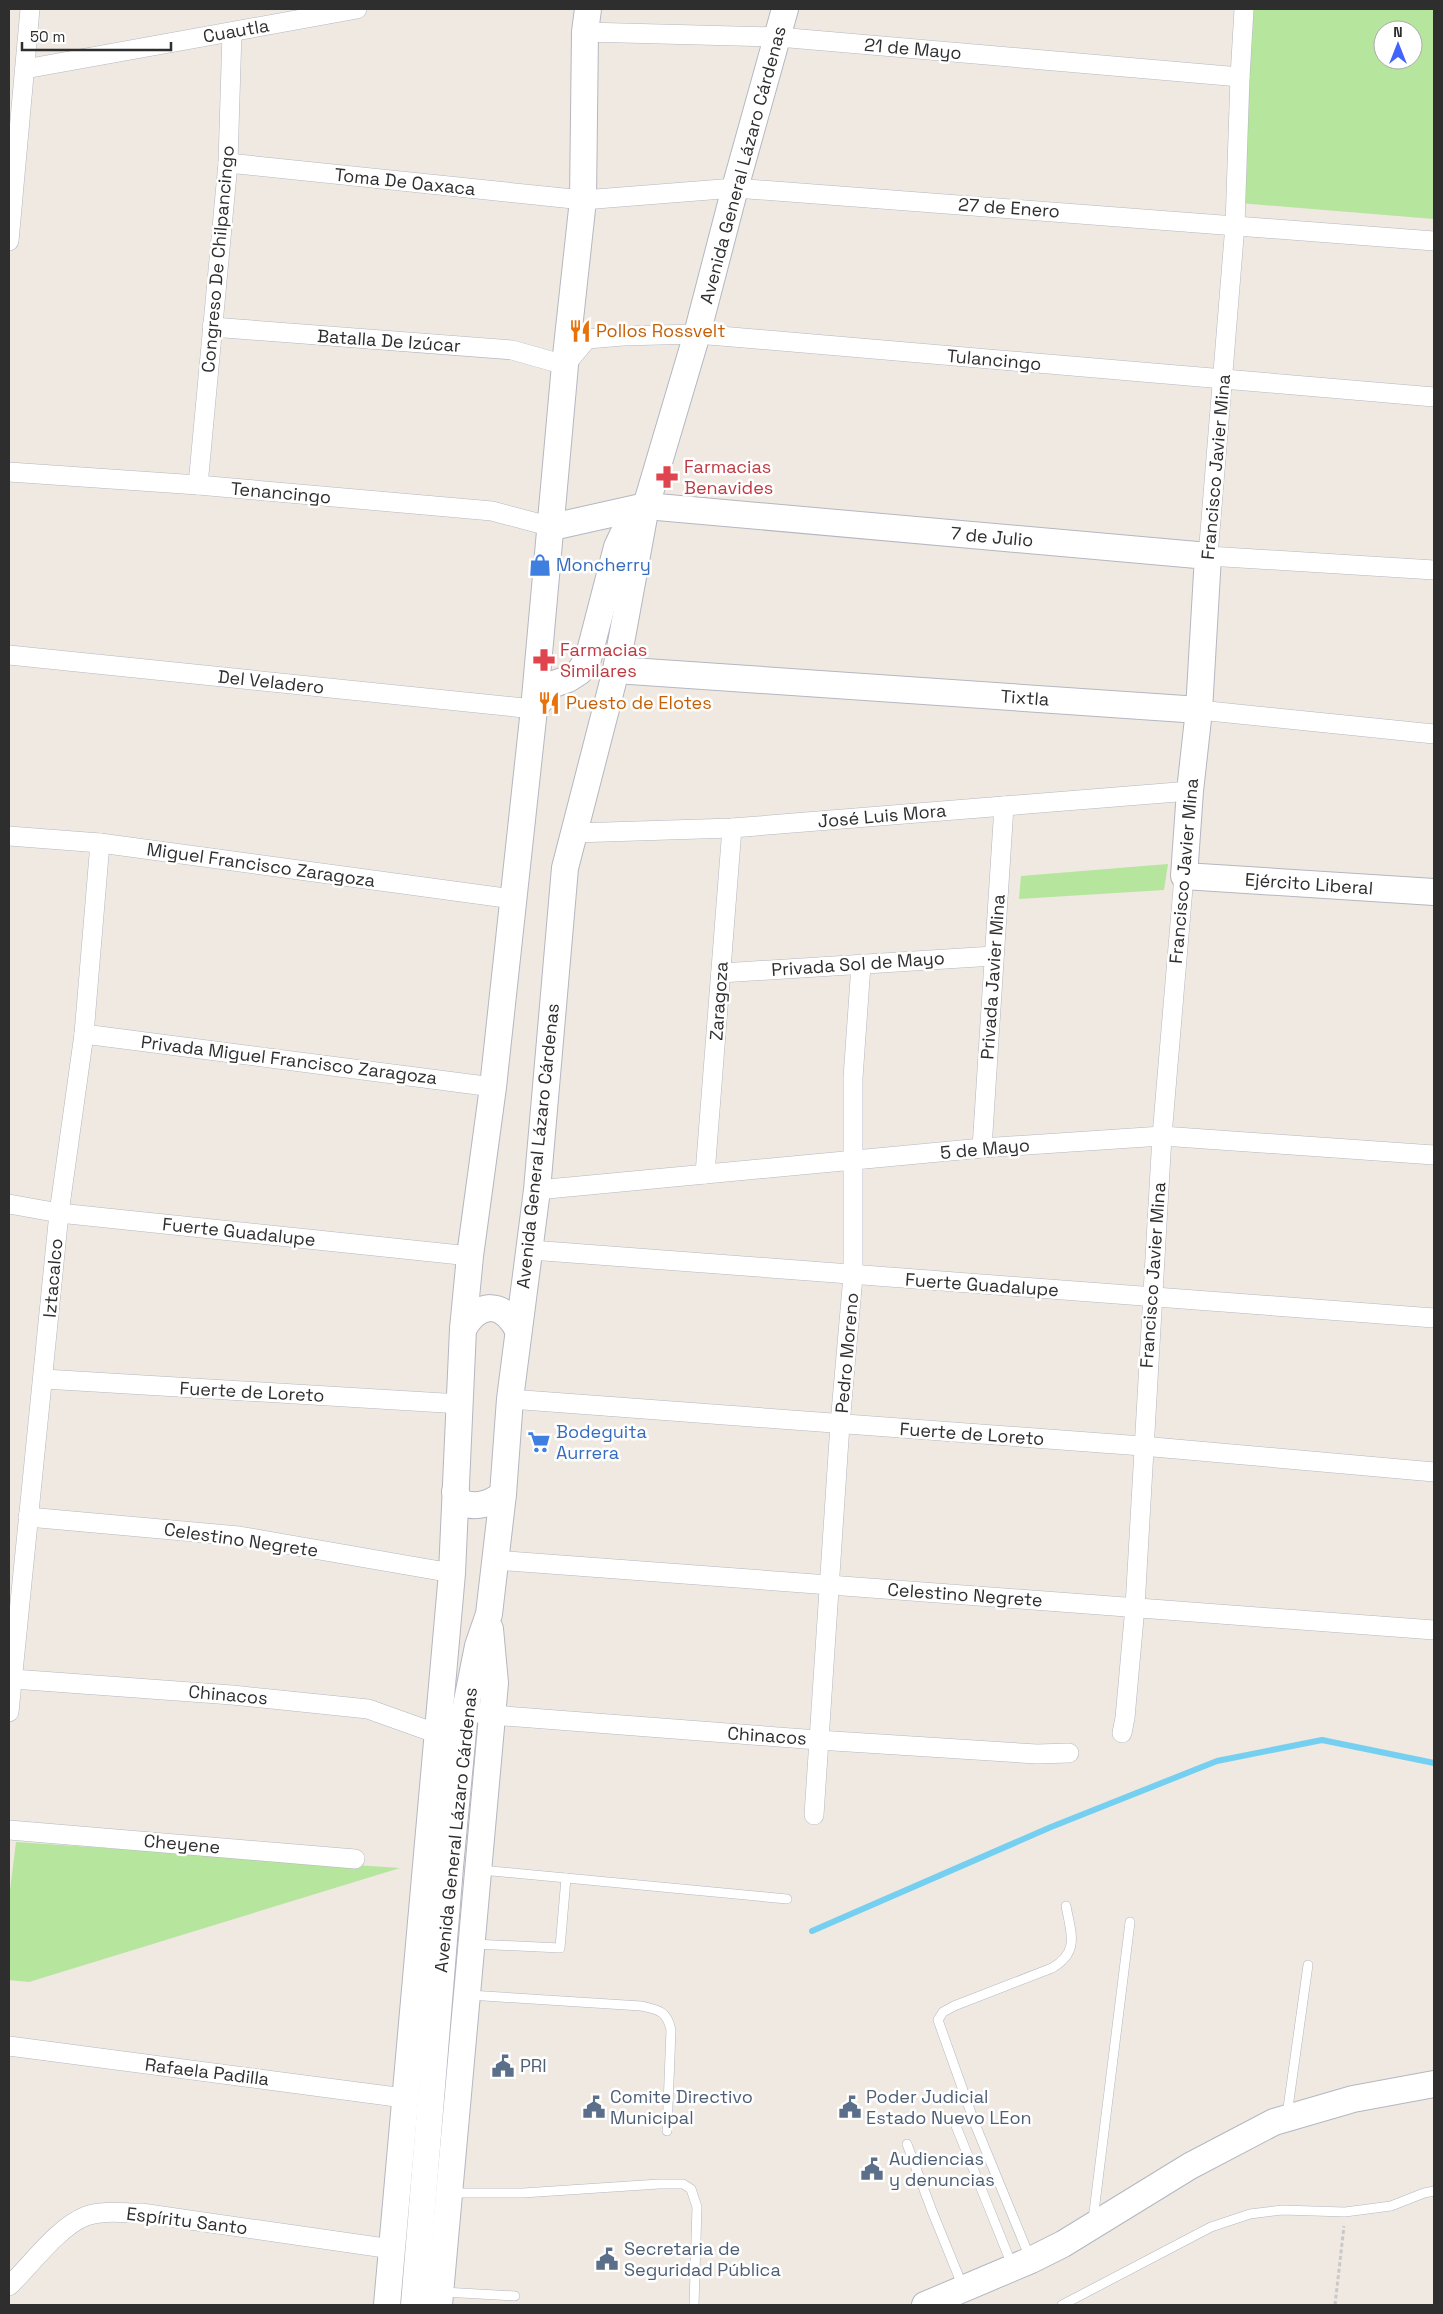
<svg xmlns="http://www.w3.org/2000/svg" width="1443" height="2314" font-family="'Space Grotesk',sans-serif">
<rect width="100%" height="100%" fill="#efe9e1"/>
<g fill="#b6e59e" fill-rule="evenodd">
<path d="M1250,9H1434V219L1239,203ZM1383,30H1413V60H1383Z"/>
<path d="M1168,864L1164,890L1019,899L1021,876Z"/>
<path d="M16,1842L400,1868L29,1982L9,1980V1898Z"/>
</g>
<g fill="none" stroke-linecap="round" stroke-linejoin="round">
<path stroke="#75cff0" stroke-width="6" d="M812,1931L1051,1827L1217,1761L1322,1740L1434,1763"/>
<defs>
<g id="lane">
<path d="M481,1870L787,1899"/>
<path d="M474,1944L560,1948L566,1878"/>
<path d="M469,1995L641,2006C659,2010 667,2011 671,2030L667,2131"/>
<path d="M1287,2115L1308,1965"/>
<path d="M956,2126L1012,2265"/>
<path d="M907,2144L932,2211L963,2287"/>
<path d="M450,2193H523L659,2184H683L691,2189L697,2207L694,2305"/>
<path d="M1093,2220L1130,1922"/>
<path d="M1030,2258L975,2124L938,2020L943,2012L954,2006L1052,1968C1080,1952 1071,1933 1066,1906"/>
<path d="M443,2292L515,2296"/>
<path d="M1062,2305L1211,2227L1250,2214L1282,2210L1345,2212L1391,2206L1424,2193L1434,2191"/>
</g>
<g id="street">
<path d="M1244,9L1240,77L1235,225L1208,556L1434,570"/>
<path d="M585,32L778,37L1240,77"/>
<path d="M25,69L357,9"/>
<path d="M228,163L583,200L735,188L1434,241"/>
<path d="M9,241L30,9"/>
<path d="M212,327L512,350L565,365L587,339L623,336L697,334L1434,397"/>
<path d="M9,472L198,485L492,511L552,527"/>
<path d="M198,485L228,163L232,32"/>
<path d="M9,655L534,709"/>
<path d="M1199,710L1434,734"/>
<path d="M574,833L732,828L1190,791"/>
<path d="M9,836L100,843L513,899"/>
<path d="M721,973L994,956"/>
<path d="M84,1034L493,1087"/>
<path d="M982,1148L1004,806"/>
<path d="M705,1174L732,828"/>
<path d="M537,1190L982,1148L1162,1136L1434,1155"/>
<path d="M9,1204L59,1213L470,1256"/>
<path d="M531,1250L1434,1318"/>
<path d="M44,1379L461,1404"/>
<path d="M510,1399L1142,1446L1434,1472"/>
<path d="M28,1517L239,1536L452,1573"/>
<path d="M495,1560L1434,1630"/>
<path d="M13,1679L232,1695L368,1709L438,1734"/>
<path d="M465,1711L492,1715L818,1740L1037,1754L1069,1753"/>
<path d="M9,1712L59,1213L84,1034L100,843"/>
<path d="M1122,1733L1125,1718L1135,1607L1162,1136L1184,876"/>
<path d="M814,1815L840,1424L853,1276V1078L861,965"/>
<path d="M9,1830L355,1859"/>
<path d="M9,2046L404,2098"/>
<path d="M9,2286C31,2265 58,2227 86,2216C103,2210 124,2213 141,2213L392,2249"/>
</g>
<g id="secondary">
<path d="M552,527L646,506L1208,556L1199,710L1190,791L1184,876L1434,892"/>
<path d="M616,670L1199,710"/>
<path d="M534,709L551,685L568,679L579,672L588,659L617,547L625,530L644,508"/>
<path d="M463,1329C480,1301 502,1301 518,1330"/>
<path d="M455,1492L461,1503C478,1508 490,1504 503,1494"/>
<path d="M387,2305L452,1573L463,1329L470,1256L493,1087L534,709L565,365L583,200L585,32L588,9"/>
<path d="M414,2305L450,1867L465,1711L478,1646L489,1614L503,1494L510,1399L537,1190L565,868L616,670L646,506L697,334L735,188L785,9"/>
<path d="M439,2305L495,1683L490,1629"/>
<path d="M925,2305L1031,2260L1063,2244L1190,2166L1274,2122L1353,2099L1434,2084"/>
</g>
</defs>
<use href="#lane" stroke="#b4b7c1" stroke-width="10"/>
<use href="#street" stroke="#b4b7c1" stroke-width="20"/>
<use href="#secondary" stroke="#b4b7c1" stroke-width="28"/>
<path stroke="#c9c9c9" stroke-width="3" stroke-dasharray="4 2.5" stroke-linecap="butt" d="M1335,2305L1344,2226"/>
<use href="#lane" stroke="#fff" stroke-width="9"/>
<use href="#street" stroke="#fff" stroke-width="19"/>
<use href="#secondary" stroke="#fff" stroke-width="26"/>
</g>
<defs>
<symbol id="restaurant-bare" viewBox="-9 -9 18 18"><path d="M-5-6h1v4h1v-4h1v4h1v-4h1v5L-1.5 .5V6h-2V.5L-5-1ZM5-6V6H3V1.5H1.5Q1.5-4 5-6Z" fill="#e8710a" stroke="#fff" stroke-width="2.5" paint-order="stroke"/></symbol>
<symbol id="pharmacy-bare" viewBox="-9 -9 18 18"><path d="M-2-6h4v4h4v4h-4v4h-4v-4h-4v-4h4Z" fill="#e0444e" stroke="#fff" stroke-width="2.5" paint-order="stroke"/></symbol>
<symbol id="shop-bare" viewBox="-9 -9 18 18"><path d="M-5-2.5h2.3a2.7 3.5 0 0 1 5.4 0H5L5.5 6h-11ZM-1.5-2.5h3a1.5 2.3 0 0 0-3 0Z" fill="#3f7fe0" stroke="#fff" stroke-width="2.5" paint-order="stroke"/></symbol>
<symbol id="supermarket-bare" viewBox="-9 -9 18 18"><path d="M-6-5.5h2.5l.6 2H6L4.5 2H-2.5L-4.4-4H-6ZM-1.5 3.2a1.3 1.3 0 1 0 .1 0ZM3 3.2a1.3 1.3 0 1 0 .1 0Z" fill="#3f7fe0" stroke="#fff" stroke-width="2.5" paint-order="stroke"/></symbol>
<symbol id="civic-bare" viewBox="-9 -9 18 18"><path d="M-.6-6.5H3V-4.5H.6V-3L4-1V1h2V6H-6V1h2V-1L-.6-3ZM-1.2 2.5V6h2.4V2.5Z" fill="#5c6f8a" stroke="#fff" stroke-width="2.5" paint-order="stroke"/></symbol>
</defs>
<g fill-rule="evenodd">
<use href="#restaurant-bare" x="564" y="315" width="32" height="32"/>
<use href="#pharmacy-bare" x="651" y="461" width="32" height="32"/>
<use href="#shop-bare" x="524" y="549" width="32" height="32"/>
<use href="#pharmacy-bare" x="528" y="644" width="32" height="32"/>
<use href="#restaurant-bare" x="533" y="687" width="32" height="32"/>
<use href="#supermarket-bare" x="523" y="1426" width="32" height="32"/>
<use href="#civic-bare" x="487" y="2050" width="32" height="32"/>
<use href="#civic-bare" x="578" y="2091" width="32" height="32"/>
<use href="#civic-bare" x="834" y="2091" width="32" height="32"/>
<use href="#civic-bare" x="856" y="2153" width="32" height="32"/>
<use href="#civic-bare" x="591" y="2243" width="32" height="32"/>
</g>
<g text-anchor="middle" stroke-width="5" stroke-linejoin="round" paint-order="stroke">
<g font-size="18" fill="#2e2e2e" stroke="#fff">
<text transform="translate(236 31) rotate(-10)" y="6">Cuautla</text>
<text transform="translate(913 49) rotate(5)" y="6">21 de Mayo</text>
<text transform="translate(743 165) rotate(-75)" y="6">Avenida General Lázaro Cárdenas</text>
<text transform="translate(405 182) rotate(6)" y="6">Toma De Oaxaca</text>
<text transform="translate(1009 208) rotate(4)" y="6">27 de Enero</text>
<text transform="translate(218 259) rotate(-85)" y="6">Congreso De Chilpancingo</text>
<text transform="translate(389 341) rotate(4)" y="6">Batalla De Izúcar</text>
<text transform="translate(994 360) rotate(5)" y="6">Tulancingo</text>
<text transform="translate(1216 467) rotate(-85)" y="6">Francisco Javier Mina</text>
<text transform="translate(281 493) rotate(5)" y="6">Tenancingo</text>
<text transform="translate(992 537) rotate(5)" y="6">7 de Julio</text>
<text transform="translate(271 682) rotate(6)" y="6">Del Veladero</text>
<text transform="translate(1025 698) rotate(4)" y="6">Tixtla</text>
<text transform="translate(882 816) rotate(-5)" y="6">José Luis Mora</text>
<text transform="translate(261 865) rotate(8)" y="6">Miguel Francisco Zaragoza</text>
<text transform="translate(1184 871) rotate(-85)" y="6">Francisco Javier Mina</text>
<text transform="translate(1309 884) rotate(4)" y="6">Ejército Liberal</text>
<text transform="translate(858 964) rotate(-4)" y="6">Privada Sol de Mayo</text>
<text transform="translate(993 977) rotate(-86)" y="6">Privada Javier Mina</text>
<text transform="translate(719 1001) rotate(-86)" y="6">Zaragoza</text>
<text transform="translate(289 1060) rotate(7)" y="6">Privada Miguel Francisco Zaragoza</text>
<text transform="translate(538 1146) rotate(-84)" y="6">Avenida General Lázaro Cárdenas</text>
<text transform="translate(985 1149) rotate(-5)" y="6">5 de Mayo</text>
<text transform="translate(239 1232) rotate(6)" y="6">Fuerte Guadalupe</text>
<text transform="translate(1153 1275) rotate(-86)" y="6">Francisco Javier Mina</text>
<text transform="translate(53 1278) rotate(-85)" y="6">Iztacalco</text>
<text transform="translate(982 1285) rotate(4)" y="6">Fuerte Guadalupe</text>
<text transform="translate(847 1353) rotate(-85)" y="6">Pedro Moreno</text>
<text transform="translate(252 1392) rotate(3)" y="6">Fuerte de Loreto</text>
<text transform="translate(972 1434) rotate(4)" y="6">Fuerte de Loreto</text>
<text transform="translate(241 1540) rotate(8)" y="6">Celestino Negrete</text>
<text transform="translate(965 1595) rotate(4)" y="6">Celestino Negrete</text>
<text transform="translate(228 1695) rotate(5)" y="6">Chinacos</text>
<text transform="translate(767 1736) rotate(4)" y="6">Chinacos</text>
<text transform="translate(456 1830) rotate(-84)" y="6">Avenida General Lázaro Cárdenas</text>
<text transform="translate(182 1844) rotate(5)" y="6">Cheyene</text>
<text transform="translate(207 2072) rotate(7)" y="6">Rafaela Padilla</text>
<text transform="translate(187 2221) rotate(7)" y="6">Espíritu Santo</text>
</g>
<g font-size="18" fill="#c56008" stroke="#fff" text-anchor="start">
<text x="596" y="337">Pollos Rossvelt</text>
<text x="566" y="709">Puesto de Elotes</text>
</g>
<g font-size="18" fill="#be3a42" stroke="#fff" text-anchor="start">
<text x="684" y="473">Farmacias<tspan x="684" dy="21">Benavides</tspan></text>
<text x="560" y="656">Farmacias<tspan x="560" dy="21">Similares</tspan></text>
</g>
<g font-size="18" fill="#366cbe" stroke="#fff" text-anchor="start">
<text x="556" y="571">Moncherry</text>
<text x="556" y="1438">Bodeguita<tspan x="556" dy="21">Aurrera</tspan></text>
</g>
<g font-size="18" fill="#4e5e75" stroke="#fff" text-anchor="start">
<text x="520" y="2072">PRI</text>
<text x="610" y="2103">Comite Directivo<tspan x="610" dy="21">Municipal</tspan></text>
<text x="866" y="2103">Poder Judicial<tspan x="866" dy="21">Estado Nuevo LEon</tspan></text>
<text x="889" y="2165">Audiencias<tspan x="889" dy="21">y denuncias</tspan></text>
<text x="624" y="2255">Secretaria de<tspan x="624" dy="21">Seguridad Pública</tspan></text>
</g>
</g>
<rect width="1443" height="2314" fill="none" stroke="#2e2e2e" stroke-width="20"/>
<g transform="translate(1398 45)"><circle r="24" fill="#ffffff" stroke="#ababab"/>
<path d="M0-4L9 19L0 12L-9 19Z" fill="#4264fb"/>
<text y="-8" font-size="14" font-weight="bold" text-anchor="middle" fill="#2e2e2e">N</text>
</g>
<path d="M22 42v8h149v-8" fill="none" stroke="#2e2e2e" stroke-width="2.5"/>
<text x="30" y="42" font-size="15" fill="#2e2e2e" stroke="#ffffff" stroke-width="4" paint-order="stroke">50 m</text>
</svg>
